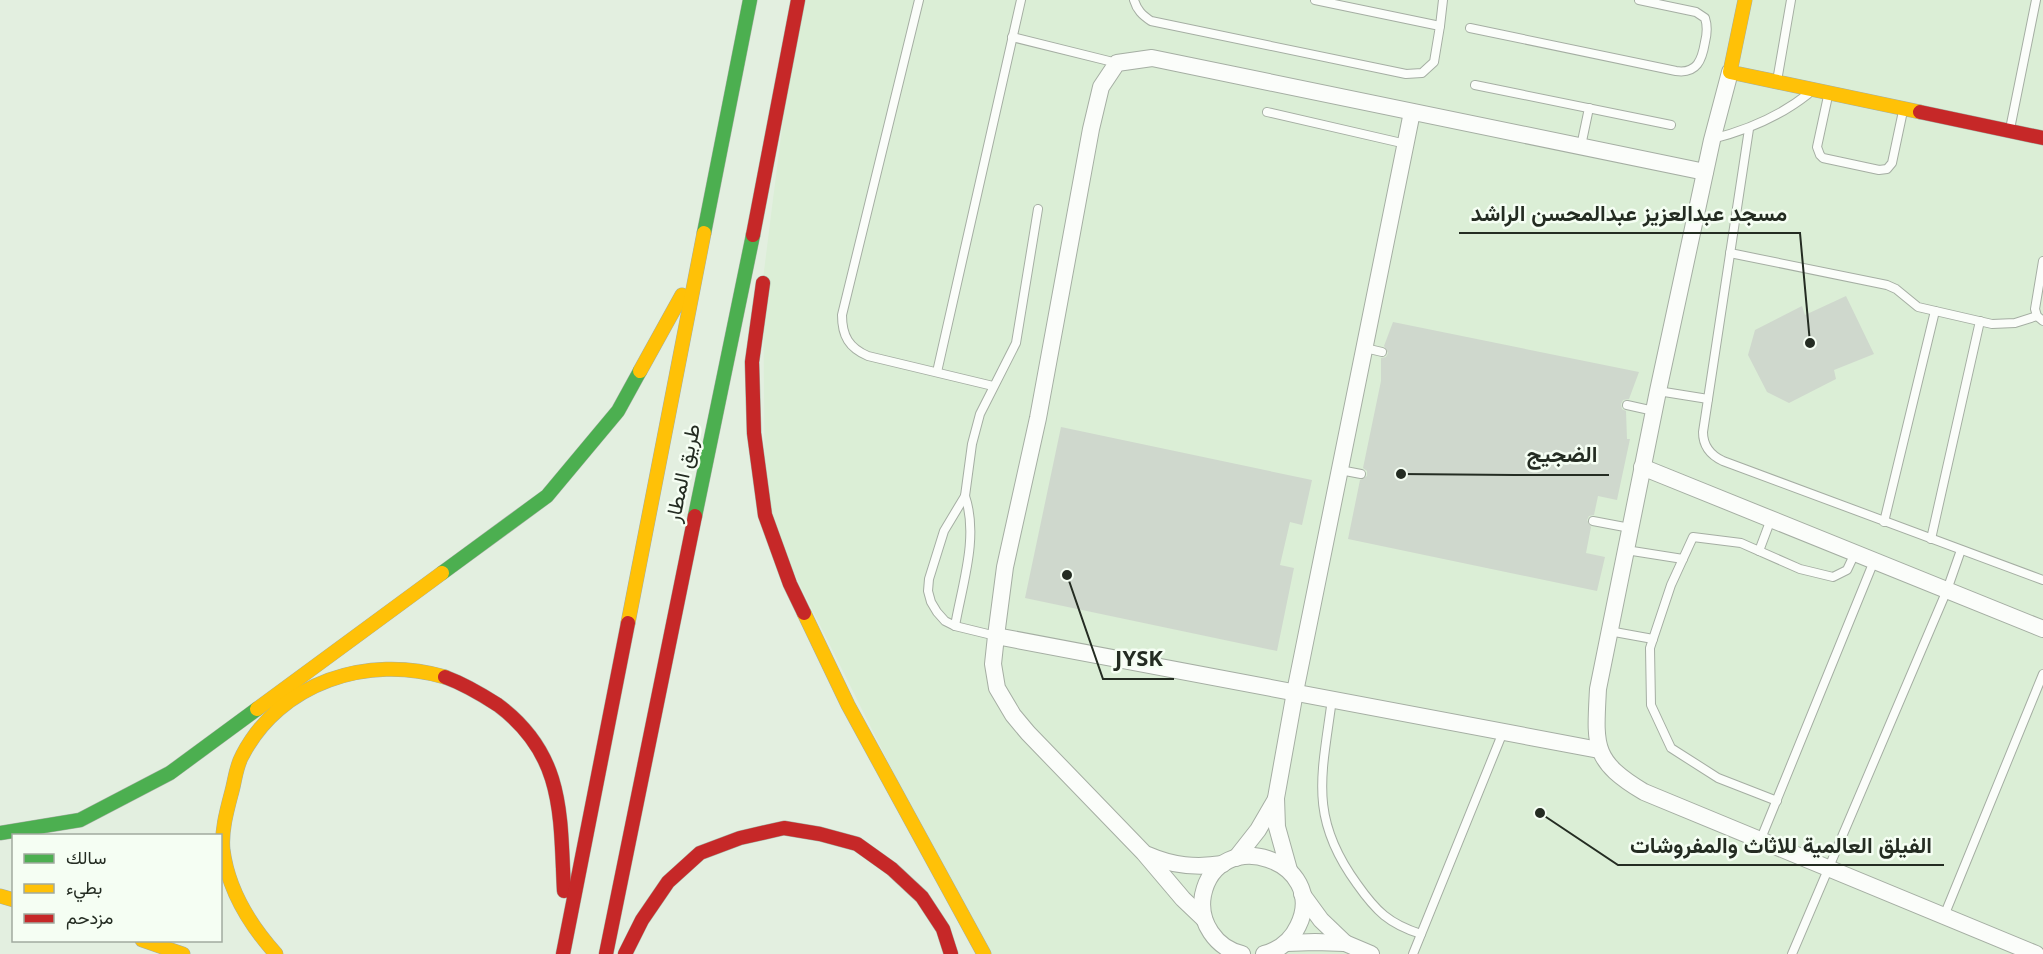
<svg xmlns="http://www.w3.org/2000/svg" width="2043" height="954" font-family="'Noto Sans',Vazirmatn,sans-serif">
<rect width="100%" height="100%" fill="#e3efe0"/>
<path fill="#dbeed6" d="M798,0H2043V954H984L765,515L763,279Z"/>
<g fill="#cfd8cd">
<path d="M1846,296L1874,354L1834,370L1836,379L1789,403L1767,392L1748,355L1755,330L1802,306L1805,315Z"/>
<path d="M1393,322L1639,372L1629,399L1623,400L1621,404L1622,409L1626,411L1627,439H1630L1617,500L1598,496L1594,515L1589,516L1587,520L1591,527L1586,553L1605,557L1597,591L1348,539L1360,480L1367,476V471L1363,468L1381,381V358L1386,357L1388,353L1384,346Z"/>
<path d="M1061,427L1312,480L1302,525L1290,522L1280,565L1294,568L1277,651L1025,598Z"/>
</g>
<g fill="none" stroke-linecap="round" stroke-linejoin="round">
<defs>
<g id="lane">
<path d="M919,0L842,315C842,336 849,348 868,356L993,386"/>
<path d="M1134,0C1137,10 1142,15 1151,21L1406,74L1422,73L1434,62L1440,26L1315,0"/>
<path d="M1440,26L1443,0"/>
<path d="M1470,28L1676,71C1697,74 1702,60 1705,42C1707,34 1708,27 1705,18L1696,12L1639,0"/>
<path d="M1012,37L1117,63"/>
<path d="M1777,81L1791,0"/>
<path d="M1475,85L1671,125"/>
<path d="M1828,96L1817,147L1820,155L1823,158L1879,170L1887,169L1892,163L1903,111"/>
<path d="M1267,112L1406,144"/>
<path d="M1749,129L1703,432C1703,446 1710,455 1723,461L2043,580"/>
<path d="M2010,129L2036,0"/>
<path d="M1712,139C1748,130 1779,117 1808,94"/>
<path d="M1581,146L1589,108"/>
<path d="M1730,253L1887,285L1896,289L1918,307L1992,324L2015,323L2037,316"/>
<path d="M2043,261L2035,309L2037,316L2043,321"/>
<path d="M1365,348L1382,352"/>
<path d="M937,372L1021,0"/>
<path d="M1658,391L1708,399"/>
<path d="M1627,405L1654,411"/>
<path d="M1340,470L1361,474"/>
<path d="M1593,521L1630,528"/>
<path d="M1884,522L1935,311"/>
<path d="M1931,539L1980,321"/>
<path d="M1626,550L1683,559"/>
<path d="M1759,551L1771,519"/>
<path d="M955,626C962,585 979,537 965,496"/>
<path d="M1609,631L1653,639"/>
<path d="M996,636L955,626L945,621L937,612L931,602L928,591L929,579L944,531L965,496L972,444L980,414L1016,343L1038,209"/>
<path d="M1332,699C1322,775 1308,817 1357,884C1376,911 1389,924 1421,934"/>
<path d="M1777,801L1718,778L1671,748L1651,705L1650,648L1671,585L1693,537L1741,543L1800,569L1833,577L1847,570L1855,553"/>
<path d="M1760,841L1874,561"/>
<path d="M1944,916L2043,674"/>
<path d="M1413,954L1503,732"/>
<path d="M1792,954L1947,590L1961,550"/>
</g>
<g id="street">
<path d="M1730,72L1712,140L1658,391L1598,689C1595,746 1592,761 1644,792L2036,954"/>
<path d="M1642,467L2043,629"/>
<path d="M996,636L1599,750"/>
<path d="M1148,855C1173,866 1196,868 1223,864"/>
<path d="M1236,858L1258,830L1276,799"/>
<path d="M1289,870L1277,827L1276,798L1295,692L1412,112"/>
<path d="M1302,894L1321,920L1345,943"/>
<path d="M1204,919L1183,899L1144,853L1028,733L1013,715L997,688L993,664L996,636L1005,567L1038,418L1091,129L1101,87L1117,63L1152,58L1705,172"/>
<path d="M1286,943L1315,942L1345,943L1371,954"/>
<path d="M1242,954C1216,948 1198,922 1203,895C1218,823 1330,861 1298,926C1291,941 1279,950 1264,954"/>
</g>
<g id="fast">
<path d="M704,233L750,0"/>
<path d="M695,516L753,235"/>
<path d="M442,573L547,496L618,411L640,371"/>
<path d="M0,833L80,820L170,773L257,709"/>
</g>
<g id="slow">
<path d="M1745,0L1730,72L1920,112"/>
<path d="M640,371L682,295"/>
<path d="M804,613L848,705L984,954"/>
<path d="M628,623L704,233"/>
<path d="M257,709L442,573"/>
<path d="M0,896L14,900"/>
<path d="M142,940L183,954"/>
<path d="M276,954C250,925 228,889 223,850C221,831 227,810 232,791C235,780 236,767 242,756C280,682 368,654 445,677"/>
</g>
<g id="jam">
<path d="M1920,112L2043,138"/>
<path d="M753,235L798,0"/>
<path d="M763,283L752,362L754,433L765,515L790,584L804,613"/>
<path d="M445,677C464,684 481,694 498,705C565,755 560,815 564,891"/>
<path d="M563,954L628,623"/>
<path d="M606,954L695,516"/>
<path d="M625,954L642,920L668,882L700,853L740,838L784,828L820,834L857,844L892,869L922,897L943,929L951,954"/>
</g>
</defs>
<use href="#lane" stroke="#a5aea3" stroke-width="10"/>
<use href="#street" stroke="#a5aea3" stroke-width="18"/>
<use href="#fast" stroke="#a5aea3" stroke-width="15"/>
<use href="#slow" stroke="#a5aea3" stroke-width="15"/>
<use href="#jam" stroke="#a5aea3" stroke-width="15"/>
<use href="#lane" stroke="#fbfdfa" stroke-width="8"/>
<use href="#street" stroke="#fbfdfa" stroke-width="16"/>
<use href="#fast" stroke="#4caf50" stroke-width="14"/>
<use href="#slow" stroke="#ffc107" stroke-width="14"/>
<use href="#jam" stroke="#c62828" stroke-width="14"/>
</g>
<g text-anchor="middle" stroke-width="5" stroke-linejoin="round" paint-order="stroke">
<g font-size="21" fill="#242c22" stroke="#f5fef3">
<text transform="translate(683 473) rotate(-78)" y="7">طريق المطار</text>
</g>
</g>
<path fill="none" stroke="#242c22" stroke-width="2" d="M1810 343L1800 233H1459M1401 474L1514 475H1609M1067 575L1103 679H1174M1540 813L1618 865H1944"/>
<g fill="#242c22" stroke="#f5fef3" stroke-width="2">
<circle cx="1810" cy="343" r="6"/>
<circle cx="1401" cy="474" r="6"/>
<circle cx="1067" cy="575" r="6"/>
<circle cx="1540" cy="813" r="6"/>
</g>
<g font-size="22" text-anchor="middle" font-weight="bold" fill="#242c22" stroke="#f5fef3" stroke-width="5" stroke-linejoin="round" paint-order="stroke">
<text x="1629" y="221">مسجد عبدالعزيز عبدالمحسن الراشد</text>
<text x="1562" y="462">الضجيج</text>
<text x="1139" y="666">JYSK</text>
<text x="1781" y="853">الفيلق العالمية للاثاث والمفروشات</text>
</g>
<rect x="12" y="834" width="210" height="108" fill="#f5fef3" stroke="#a1aa9f" stroke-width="1.5"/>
<rect x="24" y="854" width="30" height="9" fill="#4caf50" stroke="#a1aa9f" stroke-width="1.5"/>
<text x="66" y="864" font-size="18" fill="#242c22">سالك</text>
<rect x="24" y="884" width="30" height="9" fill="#ffc107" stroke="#a1aa9f" stroke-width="1.5"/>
<text x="66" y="894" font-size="18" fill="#242c22">بطيء</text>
<rect x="24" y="914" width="30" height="9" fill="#c62828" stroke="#a1aa9f" stroke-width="1.5"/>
<text x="66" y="924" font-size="18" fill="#242c22">مزدحم</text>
</svg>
